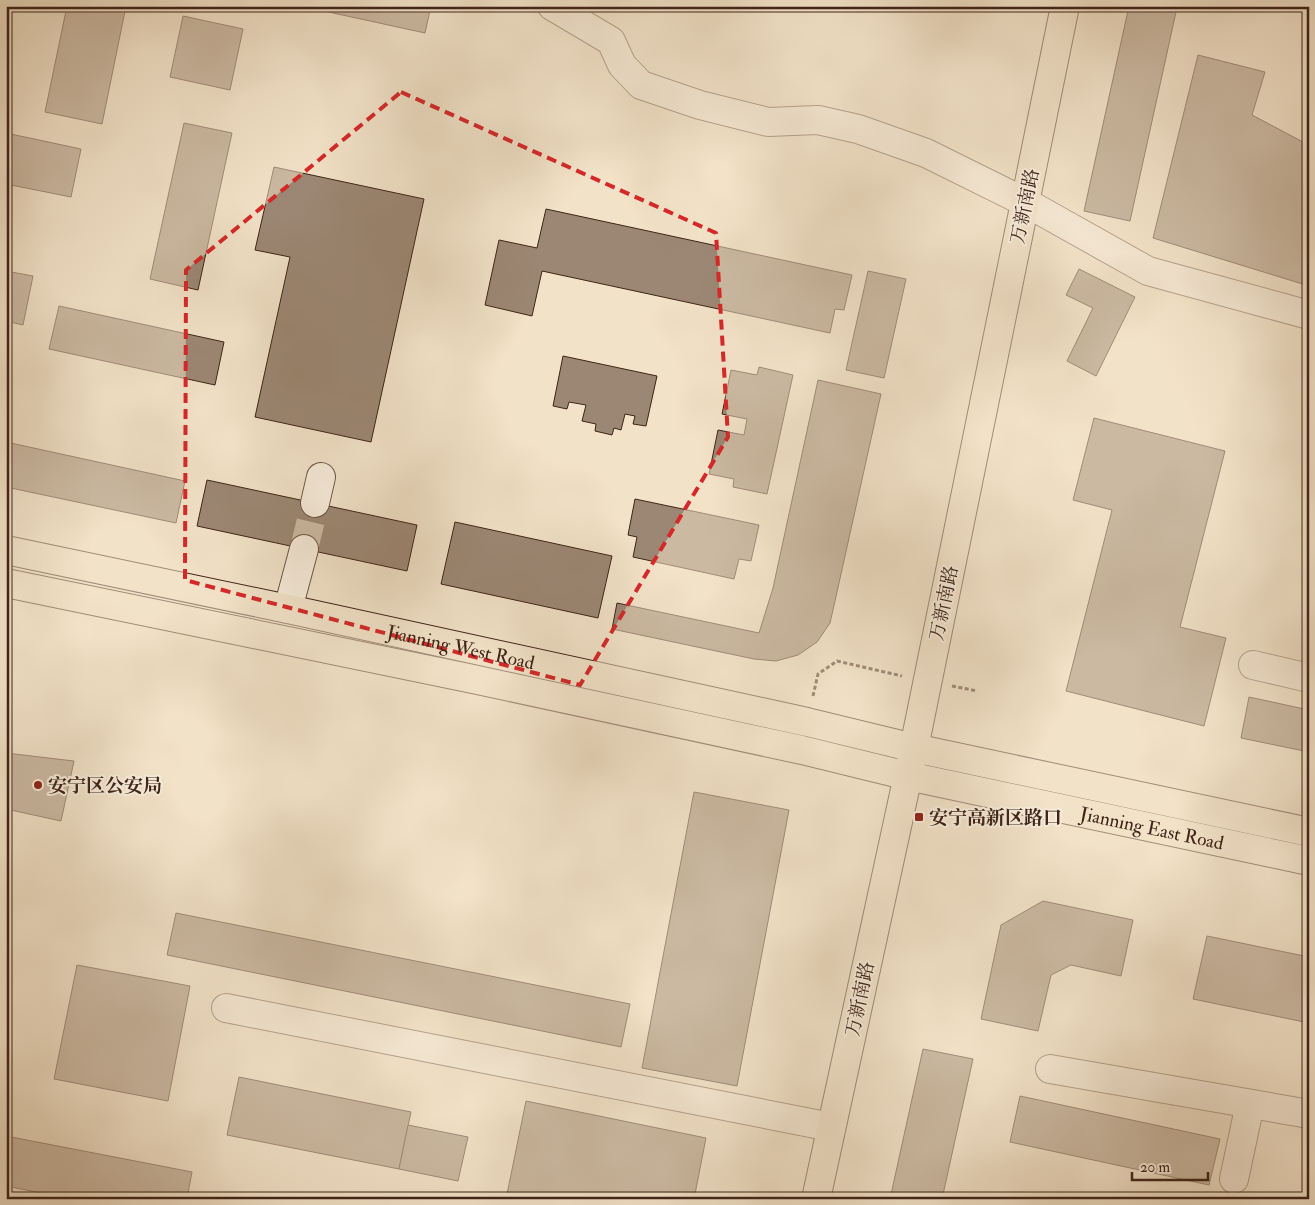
<svg xmlns="http://www.w3.org/2000/svg" width="1315" height="1205" font-family="'IM FELL Double Pica','Noto Serif SC',serif">
<rect width="100%" height="100%" fill="#f2e2c8"/>
<filter id="stains"><feTurbulence type="fractalNoise" baseFrequency=".004" numOctaves="4"/><feColorMatrix values="0 0 0 0 .2 0 0 0 0 .09 0 0 0 0 .02 0 0 0 .5 -.17"/></filter>
<radialGradient id="worn" r=".72"><stop offset=".6" stop-color="#630" stop-opacity="0"/><stop offset="1" stop-color="#630" stop-opacity=".3"/></radialGradient>
<g fill="#9c8774" stroke="#3f2418">
<path d="M67,6H126L102,124L45,112Z"/>
<path d="M301,6H431L425,33Z"/>
<path d="M1129,6H1150L1176,12L1130,221L1084,211Z"/>
<path d="M183,16L243,29L230,90L170,77Z"/>
<path d="M1198,55L1265,72L1252,115L1303,142L1309,147V286L1153,238Z"/>
<path d="M184,123L232,133L198,290L150,279Z"/>
<path d="M6,133L81,149L71,197L6,184Z"/>
<path d="M274,167L424,199L371,442L255,417L290,257L255,250Z"/>
<path d="M546,209L852,275L844,310L835,309L830,333L542,271L532,316L485,305L499,240L537,248Z"/>
<path d="M1079,269L1135,297L1096,376L1067,361L1093,308L1066,295Z"/>
<path d="M6,271L33,276L23,325L6,321Z"/>
<path d="M868,271L906,279L884,378L846,370Z"/>
<path d="M59,306L224,342L215,385L49,349Z"/>
<path d="M563,356L657,376L646,426L633,424L635,416L625,414L621,430L614,428L612,435L595,431L596,424L582,421L586,405L569,402L567,409L553,406Z"/>
<path d="M759,367L793,375L767,494L733,487L734,479L709,474L718,430L744,435L747,419L722,414L731,370L757,375Z"/>
<path d="M818,380L881,394L835,601L830,623L817,642L798,655L776,661L754,659L612,629L617,603L759,633L773,588Z"/>
<path d="M1094,418L1225,451L1180,627L1226,638L1204,726L1066,691L1112,510L1073,500Z"/>
<path d="M6,442L185,481L176,523L6,487Z"/>
<path d="M207,480L417,525L407,571L197,526Z"/>
<path d="M635,499L759,525L751,561L739,559L734,579L633,557L637,537L628,535Z"/>
<path d="M455,522L612,556L598,618L441,584Z"/>
<path d="M1249,697L1309,710V752L1241,738Z"/>
<path d="M6,753L74,761L61,821L6,809Z"/>
<path d="M694,792L789,810L737,1086L642,1068Z"/>
<path d="M1043,901L1133,920L1121,976L1071,965L1051,975L1038,1031L981,1019L1001,925Z"/>
<path d="M176,913L630,1004L621,1047L167,955Z"/>
<path d="M1207,936L1309,957V1023L1193,999Z"/>
<path d="M77,965L190,986L168,1101L54,1079Z"/>
<path d="M923,1049L973,1059L942,1199H890Z"/>
<path d="M239,1077L411,1112L399,1169L227,1135Z"/>
<path d="M1020,1096L1220,1139L1209,1185L1010,1142Z"/>
<path d="M526,1101L706,1138L694,1199H506Z"/>
<path d="M408,1125L468,1137L458,1181L399,1169Z"/>
<path d="M6,1136L192,1172L187,1199H71L6,1186Z"/>
</g>
<g fill="none" stroke-linecap="round" stroke-linejoin="round">
<path stroke="#cebca5" stroke-width="28" stroke-dasharray="28 14" stroke-linecap="butt" d="M304,549L315,503"/>
<defs>
<g id="minor">
<path d="M552,6L611,41L622,65L641,85L700,105L768,122L818,120L858,129L926,153L1025,202L1148,271L1309,315"/>
<path d="M315,503L321,477"/>
<path d="M288,609L304,549"/>
<path d="M1253,665L1309,678"/>
<path d="M226,1008L831,1127"/>
<path d="M1050,1069L1309,1114"/>
<path d="M1234,1179L1250,1104"/>
</g>
<g id="major">
<path id="s1" d="M6,550L288,609L807,722L914,748L1309,832"/>
<path id="s2" d="M6,583L473,679L802,750L908,776L1309,861"/>
<path d="M816,1199L914,748L1065,6"/>
</g>
</defs>
<use href="#minor" stroke="#6c5444" stroke-width="30"/>
<use href="#major" stroke="#3f2418" stroke-width="30"/>
<g stroke="#3f2418" stroke-width="3" stroke-dasharray="4 2.5" stroke-linecap="butt">
<path d="M952,686L977,691"/>
<path d="M813,696L818,674L837,661L902,676"/>
</g>
<use href="#minor" stroke="#f7ecdb" stroke-width="28"/>
<use href="#major" stroke="#f2e2c8" stroke-width="28"/>
</g>
<path d="M0 0H1315V1205H0ZM401,92L716,233L728,437L580,685L185,580L186,270Z" fill="#f2e2c8" fill-opacity=".55" fill-rule="evenodd"/>
<path fill="none" stroke="#d62828" stroke-width="4" stroke-dasharray="10 6" stroke-linejoin="round" d="M401,92L716,233L728,437L580,685L185,580L186,270Z"/>
<g fill="#8f2418" stroke="#f7ecdb" stroke-width="2">
<circle cx="38" cy="785" r="5"/>
<rect x="914" y="812" width="10" height="10" rx="2.5"/>
</g>
<g text-anchor="middle" stroke-width="4" stroke-linejoin="round" paint-order="stroke">
<g font-size="19" fill="#3f2418" stroke="#f7ecdb">
<text transform="translate(1024 206) rotate(-78)" y="7">万新南路</text>
<text transform="translate(943 603) rotate(-78)" y="7">万新南路</text>
<text dy="7" stroke="none"><textPath href="#s1" startOffset="465">Jianning West Road</textPath></text>
<text dy="7" stroke="none"><textPath href="#s2" startOffset="1172">Jianning East Road</textPath></text>
<text transform="translate(859 999) rotate(-78)" y="7">万新南路</text>
</g>
<g font-size="19" font-weight="bold" fill="#3f2418" stroke="#f7ecdb" text-anchor="start">
<text x="48" y="792">安宁区公安局</text>
<text x="929" y="824">安宁高新区路口</text>
</g>
</g>
<rect width="1315" height="1205" fill="none" stroke="#f2e2c8" stroke-width="25"/>
<rect x="8" y="8" width="1300" height="1190" fill="none" stroke="#3f2418" stroke-width="2.5"/>
<rect x="12" y="12" width="1290" height="1180" fill="none" stroke="#3f2418"/>
<path d="M1132 1172v8h76v-8" fill="none" stroke="#3f2418" stroke-width="2.5"/>
<text x="1140" y="1172" font-size="15" fill="#3f2418" stroke="#f7ecdb" stroke-width="4" paint-order="stroke">20 m</text>
<rect width="100%" height="100%" filter="url(#stains)"/>
<rect width="100%" height="100%" fill="url(#worn)"/>
</svg>
